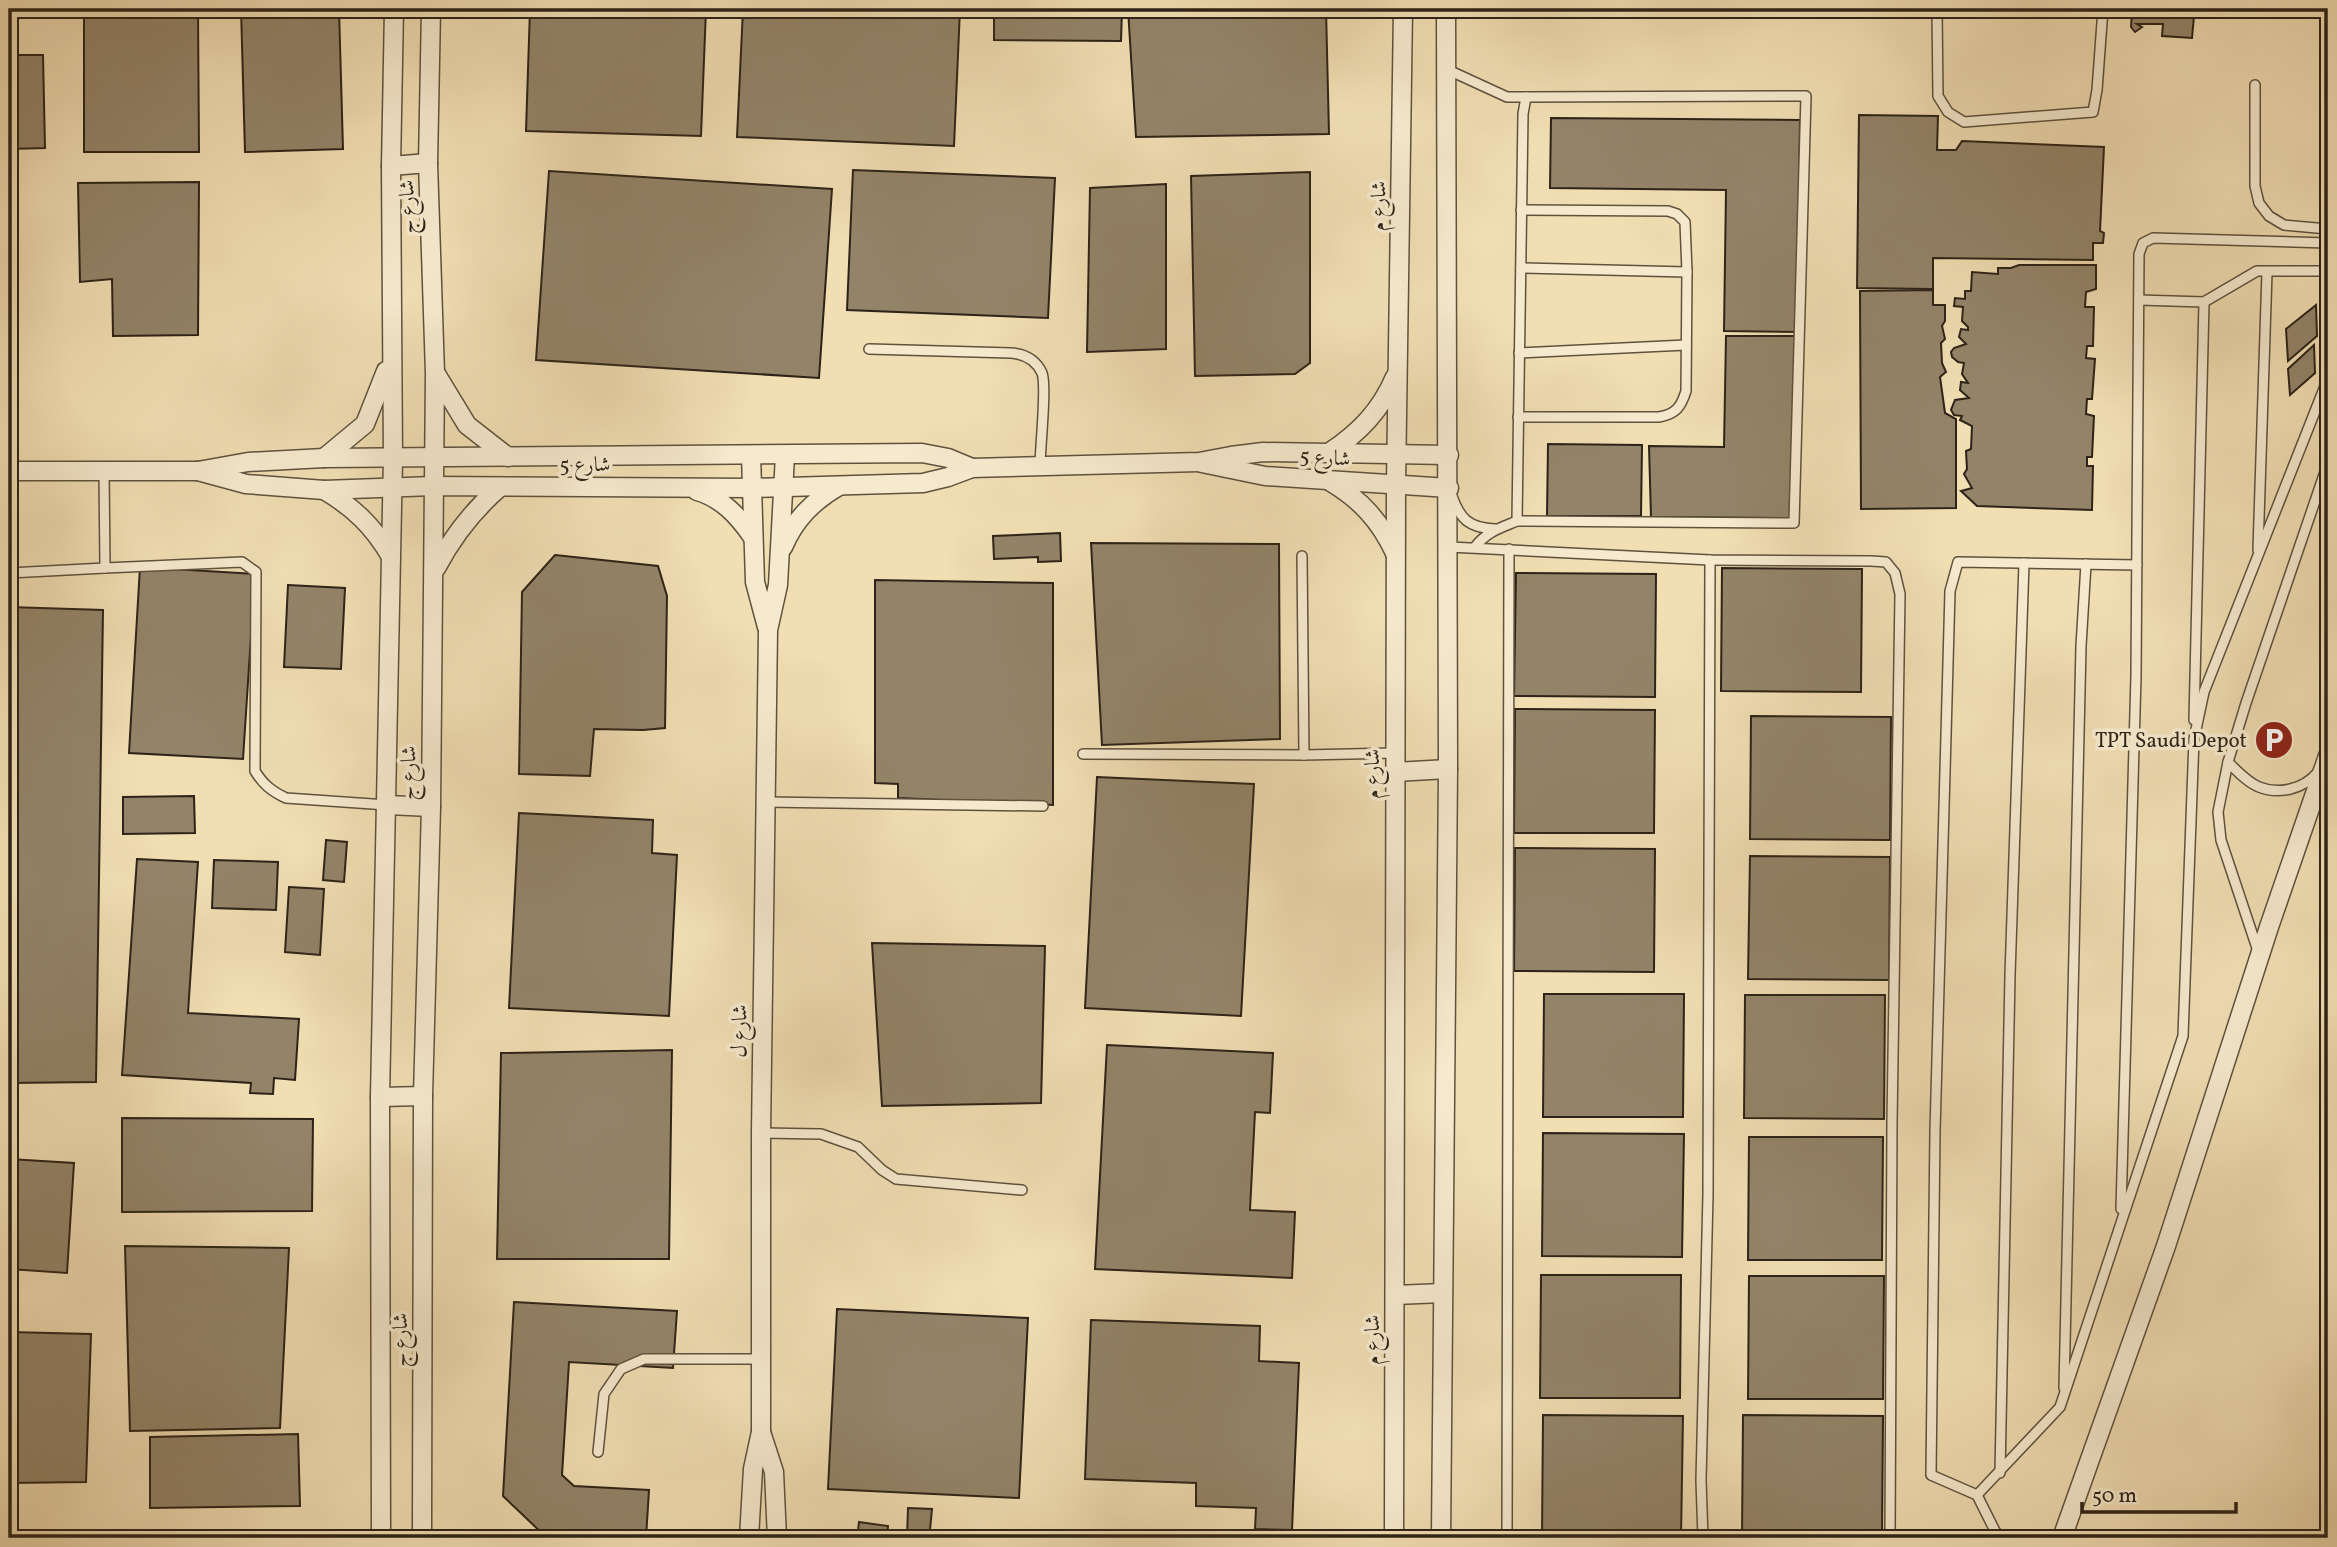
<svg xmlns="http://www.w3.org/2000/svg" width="2337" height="1547" font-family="Vollkorn,Amiri,serif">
<rect width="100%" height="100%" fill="#f1deb3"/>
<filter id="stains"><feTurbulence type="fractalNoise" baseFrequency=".00286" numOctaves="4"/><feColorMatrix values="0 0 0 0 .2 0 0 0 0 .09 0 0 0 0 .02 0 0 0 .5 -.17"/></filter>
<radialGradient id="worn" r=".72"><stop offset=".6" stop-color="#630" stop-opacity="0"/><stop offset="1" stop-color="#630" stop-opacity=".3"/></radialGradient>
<g fill="#938469" stroke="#2d2318" stroke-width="2">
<path d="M84,9H198L199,152H84Z"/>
<path d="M241,9H339L343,149L245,152Z"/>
<path d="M530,9H706L701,136L526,131Z"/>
<path d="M743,9H960L954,146L737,137Z"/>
<path d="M994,9H1122L1121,41L994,40Z"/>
<path d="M1128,9H1326L1329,134L1136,137Z"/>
<path d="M2132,12L2194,16L2192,38L2162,36L2163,24H2137L2142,27L2135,32L2131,27Z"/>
<path d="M9,55H43L45,148L9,149Z"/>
<path d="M1859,115L1938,116L1937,150H1956L1962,141L2104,147L2100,231L2104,233L2103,243H2093V260L1933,258V289L1857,288Z"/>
<path d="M1551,118L1800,120L1797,332L1724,331L1726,190L1550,188Z"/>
<rect x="2322" y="146" width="6" height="20"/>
<path d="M853,170L1055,178L1048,318L847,310Z"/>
<path d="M549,171L832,189L819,378L536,360Z"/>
<path d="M1310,172V363L1295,374L1195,376L1191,176Z"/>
<path d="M199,182L198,335L113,336L112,279L80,282L78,183Z"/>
<path d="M1166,184V349L1087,352L1090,188Z"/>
<path d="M2019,265H2096V289L2086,292L2085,307H2094L2093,346H2087L2086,358L2095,359L2092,399H2087L2086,414L2094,416L2092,457H2087V466H2093L2092,510L1977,506L1961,491L1972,488L1964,474L1967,469L1966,451L1971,449L1972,426L1960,420L1962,416L1954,415L1951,410L1955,400L1969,398L1960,390L1961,382L1968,383L1962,374L1964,363L1958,362L1952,357L1951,352L1954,348L1966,344L1959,337L1961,329L1968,330V327L1962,321L1963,307L1954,306L1955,298L1965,299V291H1971L1972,272L1998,274V268H2011Z"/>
<path d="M1933,290V305H1945V321L1942,326L1945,339L1941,343L1942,363L1946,372L1940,377L1945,413L1956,419V508L1861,509L1860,291Z"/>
<path d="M2316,305L2317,336L2288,361L2286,329Z"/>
<path d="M1726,336H1796L1792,518L1651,517L1649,446L1724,447Z"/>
<path d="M2314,345L2315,373L2290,395L2288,369Z"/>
<path d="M1548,444L1642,445L1641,516H1547Z"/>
<path d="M1060,533L1061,561L1038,562V557L994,559L993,536Z"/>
<path d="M1091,543L1279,544L1280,739L1102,745Z"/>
<path d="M555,555L658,566L667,596L665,728L643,730L594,729L590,776L519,774L522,592Z"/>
<path d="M140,567L255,574L243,759L129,753Z"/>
<path d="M1722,568L1862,569L1861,692L1721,691Z"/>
<path d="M1516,573L1656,574L1655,697L1514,696Z"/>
<path d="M875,580L1053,583V805L898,798V784L875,783Z"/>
<path d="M288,585L345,588L341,669L284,667Z"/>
<path d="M9,607L103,610L96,1082L9,1083Z"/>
<path d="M1515,709L1655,710L1654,833H1514Z"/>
<path d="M1751,716L1891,717L1890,840L1750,839Z"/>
<path d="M1097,777L1254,784L1241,1016L1085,1008Z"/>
<path d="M194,796L195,833L123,834V797Z"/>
<path d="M519,813L653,820L652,853L677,855L669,1016L509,1008Z"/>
<path d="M326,840L347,842L344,882L323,880Z"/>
<path d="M1515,848L1655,849L1654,972L1514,971Z"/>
<path d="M1750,856L1890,857L1889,980L1748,979Z"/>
<path d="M137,859L198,862L188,1013L299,1019L295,1080L274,1078L273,1094L250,1093L251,1083L122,1075Z"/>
<path d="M214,860L278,862L276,910L212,908Z"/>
<path d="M289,887L324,889L320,955L285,952Z"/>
<path d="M872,943L1045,946L1041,1103L882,1106Z"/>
<path d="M1544,994H1684L1683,1117H1543Z"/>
<path d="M1745,995H1885L1884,1119L1744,1118Z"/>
<path d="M1107,1045L1273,1053L1270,1113L1255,1112L1250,1210L1295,1212L1292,1278L1095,1269Z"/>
<path d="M672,1050L669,1259H497L501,1053Z"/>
<path d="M122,1118L313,1119L312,1211L122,1212Z"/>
<path d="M1543,1133L1684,1134L1682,1257L1542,1256Z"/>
<path d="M1749,1137H1883L1882,1260H1748Z"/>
<path d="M9,1159L74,1163L67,1273L9,1269Z"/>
<path d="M125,1246L289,1248L280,1428L130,1431Z"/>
<path d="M1541,1275H1681L1680,1398H1540Z"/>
<path d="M1749,1276H1884L1883,1399H1748Z"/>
<path d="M514,1302L677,1311L673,1368L569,1362L562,1475L574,1486L649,1490L646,1538H547L503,1496Z"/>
<path d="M837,1309L1028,1318L1019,1498L828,1489Z"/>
<path d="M1091,1320L1260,1326L1259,1361L1299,1363L1292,1530L1255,1529L1256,1508L1196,1506V1483L1085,1479Z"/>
<path d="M9,1332L91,1334L86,1482L9,1483Z"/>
<path d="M1543,1415L1683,1416L1681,1538H1542Z"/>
<path d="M1743,1415L1883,1416L1882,1538H1742Z"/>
<path d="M298,1434L300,1506L150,1508V1437Z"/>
<path d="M908,1508L932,1509L930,1530L952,1531L951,1538H907Z"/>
<path d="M859,1522L888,1526L887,1538H857Z"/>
<path d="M1029,1531V1538H961V1532Z"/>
<path d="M1932,1532L1970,1534V1538H1932Z"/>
</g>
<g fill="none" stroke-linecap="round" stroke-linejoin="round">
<defs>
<g id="lane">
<path d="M1937,9L1938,96L1948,112L1964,122L2093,112L2097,90L2103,9"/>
<path d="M1446,69L1507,97H1526L1523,114L1517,521C1500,528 1486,532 1475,547"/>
<path d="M2255,85V186L2259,203L2269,216L2284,225L2328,229"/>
<path d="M1521,268L1687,272L1685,222L1677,214L1668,211L1521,210"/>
<path d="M869,349L1011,353C1025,354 1036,360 1042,373C1047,386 1040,448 1040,466"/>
<path d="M1519,353L1686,345"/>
<path d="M1518,417H1659C1676,414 1681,407 1686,391L1687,272"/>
<path d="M104,471L105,568L242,562L256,572L255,771C263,784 271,791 286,798L387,805"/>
<path d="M1452,496C1460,519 1469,528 1495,529"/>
<path d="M1517,521L1794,523L1806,96L1526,97"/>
<path d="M1449,547L1710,560L1871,561L1886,562L1895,573L1900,594L1892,1123L1890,1538"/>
<path d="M2258,550L2267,272"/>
<path d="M1302,556L1304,755"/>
<path d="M9,573L105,568"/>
<path d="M2194,720L2204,302"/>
<path d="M1083,754L1304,755L1395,753"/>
<path d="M2228,762C2237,771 2247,782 2259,787C2279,795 2304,789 2318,772"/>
<path d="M766,802L1043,806"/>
<path d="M2258,951L2221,840L2218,812L2228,762L2246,703L2328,463"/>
<path d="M761,1133L821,1134L858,1147L882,1170L896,1179L1022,1190"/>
<path d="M2121,1209L2136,676L2139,254L2143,243L2153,238L2328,243"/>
<path d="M2064,1388L2081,646L2086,564"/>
<path d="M598,1452L604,1394L621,1369L644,1359H761"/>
<path d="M2000,1473L2010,975L2024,563"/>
<path d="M1977,1495L1931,1475L1935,1131L1950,591L1958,562L2137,565"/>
<path d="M1507,1538L1509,549"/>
<path d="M1703,1538L1701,1480L1708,1195L1710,560"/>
<path d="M2001,1538L1995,1531L1977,1495L2060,1407L2183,1036L2194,739L2204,692L2327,381V271H2257L2204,302L2139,300"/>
</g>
<g id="street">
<path d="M391,166L428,163"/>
<path d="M436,374L467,425L508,457"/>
<path d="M1330,452C1360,432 1381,410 1395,377"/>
<path d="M751,455L755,582L767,627"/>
<path d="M324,458L365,424L386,371"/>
<path d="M1202,463L1265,476L1449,488"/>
<path d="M9,471H198L248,462L324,458L922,453L948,458L972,468"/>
<path d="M198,471L246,484L324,490L433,486L750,488L923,483L948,477L972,468L1199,462L1231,456L1263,452L1449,455"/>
<path d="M1331,482C1361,500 1380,521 1395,553"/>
<path d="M324,490C353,507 373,526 390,555"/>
<path d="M697,491C722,498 738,516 752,536"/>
<path d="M783,547C795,519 813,501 839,486"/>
<path d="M436,568C453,536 472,511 500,487"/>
<path d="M1395,772L1448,769"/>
<path d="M387,805L431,807"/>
<path d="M380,1097L423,1096"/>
<path d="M1395,1295L1443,1293"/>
<path d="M761,1432L774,1472L777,1538"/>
<path d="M381,1538L380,1097L393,458L391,166L394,9"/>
<path d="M422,1538L423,1096L431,807L435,373L428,163L431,9"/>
<path d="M749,1538L753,1469L761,1432V1133L768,630L778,585L785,455"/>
<path d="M1394,1538L1396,484L1403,9"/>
<path d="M1441,1538L1448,769L1446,9"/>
<path d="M2062,1538L2166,1246L2269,927L2328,756"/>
</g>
</defs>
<use href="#lane" stroke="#5e523f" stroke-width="12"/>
<use href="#street" stroke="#5e523f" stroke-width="21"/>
<use href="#lane" stroke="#f6eace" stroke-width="9"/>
<use href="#street" stroke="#f6eace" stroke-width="18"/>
</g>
<defs>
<symbol id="parking-disc" viewBox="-11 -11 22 22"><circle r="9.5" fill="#8f2418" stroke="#f6eace"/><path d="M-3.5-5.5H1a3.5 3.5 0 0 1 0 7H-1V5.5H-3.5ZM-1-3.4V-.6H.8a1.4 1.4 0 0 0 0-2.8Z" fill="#fff"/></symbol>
</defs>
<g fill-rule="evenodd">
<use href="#parking-disc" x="2252" y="718" width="44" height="44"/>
</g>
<g text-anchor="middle" stroke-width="7" stroke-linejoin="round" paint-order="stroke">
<g font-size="21" fill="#2d2318" stroke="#f6eace">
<text transform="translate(1378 206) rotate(-89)" y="7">شارع م</text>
<text transform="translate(407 207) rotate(-92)" y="7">شارع ج</text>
<text transform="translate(1325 457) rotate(4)" y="7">شارع 5</text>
<text x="585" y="471">شارع 5</text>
<text transform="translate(408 773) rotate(-89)" y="7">شارع ج</text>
<text transform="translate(1372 774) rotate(-90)" y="7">شارع م</text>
<text transform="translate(739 1031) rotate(-89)" y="7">شارع ل</text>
<text transform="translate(400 1340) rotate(-90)" y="7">شارع ج</text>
<text transform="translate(1372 1340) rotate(-90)" y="7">شارع م</text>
</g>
<g font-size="21" fill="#2d2318" stroke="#f6eace" text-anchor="end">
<text x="2247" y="747">TPT Saudi Depot</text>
</g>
</g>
<rect width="2337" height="1547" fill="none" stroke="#f1deb3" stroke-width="35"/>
<rect x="10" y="10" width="2316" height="1526" fill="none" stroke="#2d2318" stroke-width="3.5"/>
<rect x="18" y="18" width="2302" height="1512" fill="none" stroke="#2d2318" stroke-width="2"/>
<path d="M2082 1502v10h154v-10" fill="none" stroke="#2d2318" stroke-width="3.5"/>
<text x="2092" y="1502" font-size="21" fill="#2d2318" stroke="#f6eace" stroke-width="5" paint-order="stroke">50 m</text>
<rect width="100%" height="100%" filter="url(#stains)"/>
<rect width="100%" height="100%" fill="url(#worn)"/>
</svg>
